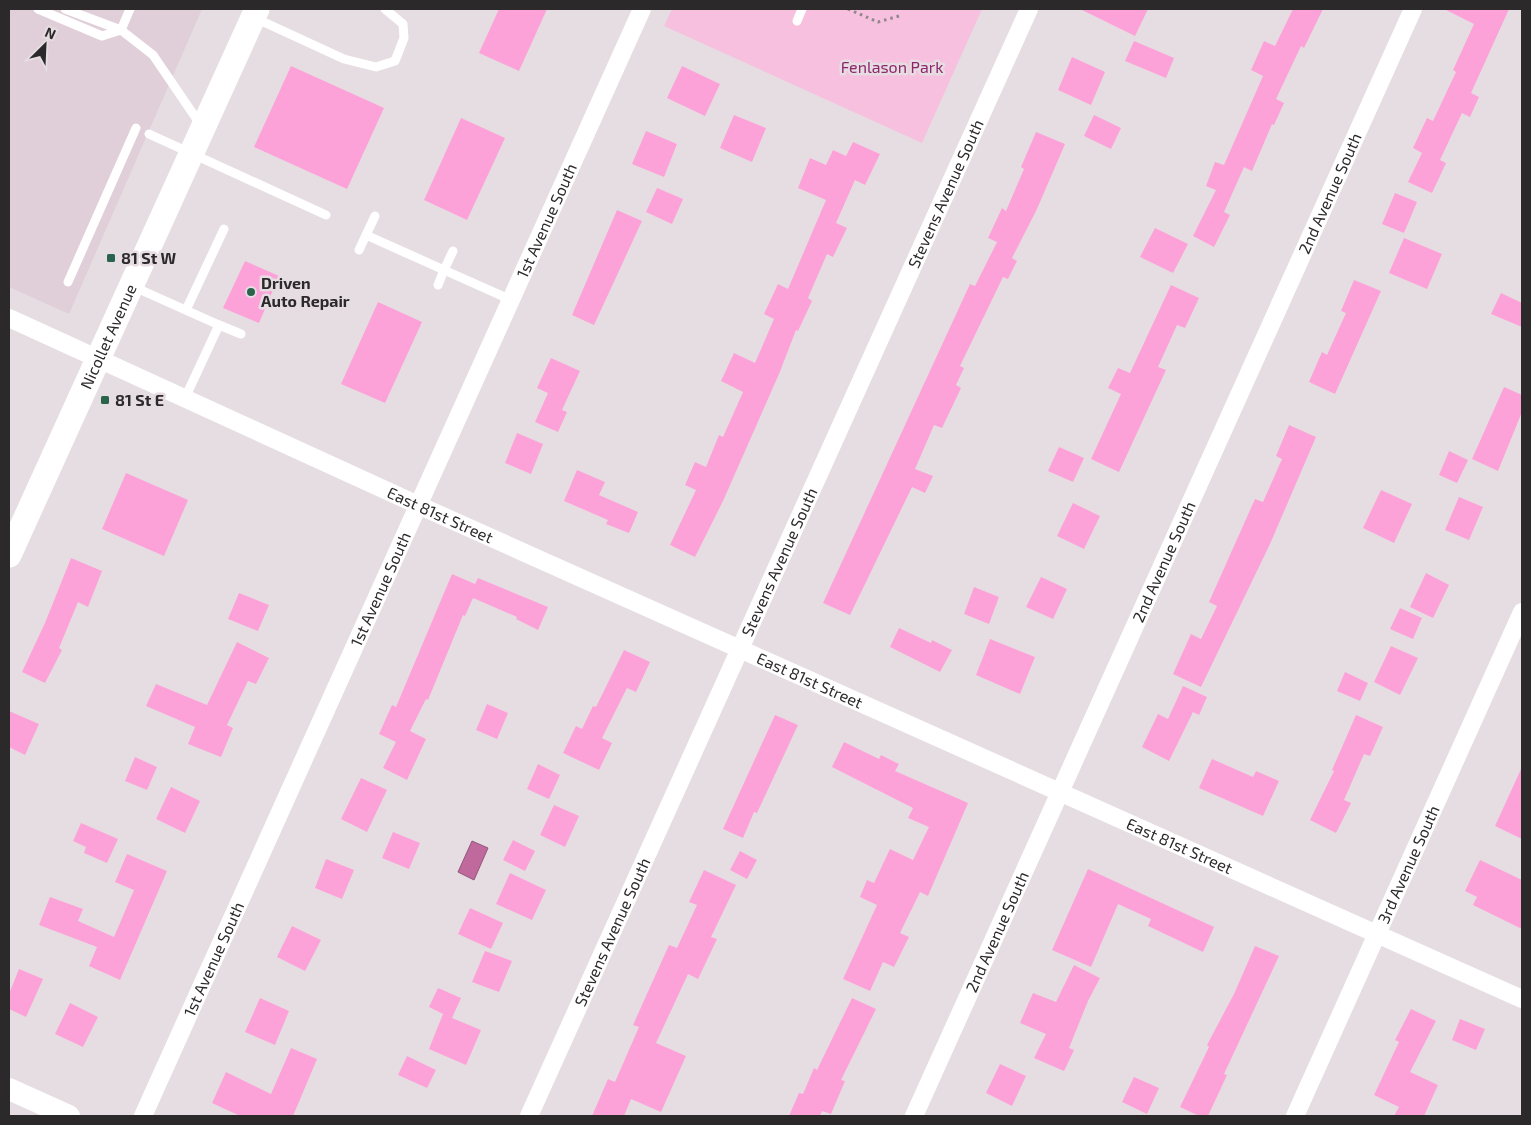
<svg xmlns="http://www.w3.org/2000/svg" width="1531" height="1125" font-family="'Exo 2',sans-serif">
<rect width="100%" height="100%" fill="#e6dde2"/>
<path fill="#e0cfd8" d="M9,9H202L69,314L9,287Z"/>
<path fill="#f7c0de" d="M672,9H982L922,143L664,26Z"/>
<path fill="#bf699d" stroke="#93567b" d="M472,841L488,848L474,880L458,872Z"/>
<g fill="#fda2d8">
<path d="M499,9H547L519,71L479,53Z"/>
<path d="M1080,9H1148L1135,36Z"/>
<path d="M1293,9H1323L1304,48L1301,46L1276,99L1284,103L1274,125L1272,124L1252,171L1244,167L1224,212L1230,215L1214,247L1193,236L1216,190L1206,186L1215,162L1224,165L1263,76L1251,70L1264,41L1275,46Z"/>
<path d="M1444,9H1509L1471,93L1479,97L1470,117L1462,113L1440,160L1446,163L1432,193L1408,182L1422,153L1413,148L1427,118L1433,121L1456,72L1453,70L1474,24Z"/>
<path d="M1134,41L1174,58L1166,78L1125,61Z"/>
<path d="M1072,57L1105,72L1091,105L1058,90Z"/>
<path d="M291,66L384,108L347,189L254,147Z"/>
<path d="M682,66L720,84L705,116L667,98Z"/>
<path d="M734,115L766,128L752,162L720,148Z"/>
<path d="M1094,115L1121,128L1111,149L1084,136Z"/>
<path d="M461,118L505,138L467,220L424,200Z"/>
<path d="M646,131L677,144L664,177L632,164Z"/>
<path d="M1036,132L1065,144L1037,209L1012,258L1017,261L1008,279L1003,277L960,366L964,368L956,385L961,388L942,428L934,425L915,469L933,476L925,493L912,487L850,615L823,603L970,284L975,286L997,242L988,238L1002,208L1006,211L1024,169L1021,167Z"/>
<path d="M853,142L880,154L865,185L855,180L836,223L847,228L833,257L827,254L808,298L812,301L798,331L796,330L779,374L723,501L695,557L670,545L696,490L685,485L695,462L706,467L719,435L723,437L743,392L721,381L734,353L755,363L774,319L764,314L778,284L788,289L826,200L798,188L810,158L826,165L833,150L846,156Z"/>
<path d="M657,188L683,199L672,224L646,212Z"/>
<path d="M1395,193L1417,202L1404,233L1382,224Z"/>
<path d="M617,210L642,221L594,325L572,315Z"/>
<path d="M1155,228L1188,244L1173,273L1140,257Z"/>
<path d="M1404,238L1442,254L1427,289L1389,273Z"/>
<path d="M245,261L279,276L259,323L223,308Z"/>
<path d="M1354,280L1381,291L1335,394L1309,382L1322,352L1327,355L1346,313L1341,311Z"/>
<path d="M1171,285L1199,298L1185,328L1177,325L1158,367L1166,370L1119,472L1091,459L1121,394L1108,388L1118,368L1130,373Z"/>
<path d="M1501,293L1522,303V327L1491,314Z"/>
<path d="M378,302L422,322L385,403L341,384Z"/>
<path d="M551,358L580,371L562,410L567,412L558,432L535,422L548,393L537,388Z"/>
<path d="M1504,387L1522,395V412L1498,471L1472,459Z"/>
<path d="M1289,425L1316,437L1270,544L1201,687L1173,674L1191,634L1201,639L1217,606L1209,602L1255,499L1263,502L1282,459L1276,456Z"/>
<path d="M517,433L543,444L531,474L505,463Z"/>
<path d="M1059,447L1084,458L1073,482L1048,471Z"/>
<path d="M1449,451L1468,460L1457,483L1439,475Z"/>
<path d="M577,470L605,482L599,495L638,512L629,533L606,524L608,520L564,501Z"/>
<path d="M126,473L188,500L164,556L102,529Z"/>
<path d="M1381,490L1412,504L1394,543L1363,528Z"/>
<path d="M1459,497L1483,507L1469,540L1445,530Z"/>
<path d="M1073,503L1100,516L1084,549L1057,536Z"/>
<path d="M71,558L102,571L88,607L78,602L59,648L62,650L45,683L22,672L45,623Z"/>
<path d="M1426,573L1449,585L1433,618L1410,607Z"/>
<path d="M452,574L475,584L478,578L548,607L538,630L516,619L517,617L473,598L465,616L463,615L428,700L426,699L410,731L426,739L407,780L383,768L396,742L379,734L392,705L396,707Z"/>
<path d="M1041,577L1067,589L1053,619L1026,607Z"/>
<path d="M974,587L999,597L989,624L964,614Z"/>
<path d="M239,593L269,605L258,631L228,619Z"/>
<path d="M1400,608L1422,618L1413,639L1390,629Z"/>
<path d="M899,628L931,643L932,640L952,650L940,672L890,647Z"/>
<path d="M990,639L1035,657L1020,694L976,675Z"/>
<path d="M237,642L269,658L256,684L248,681L227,725L233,728L221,757L188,744L195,727L146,706L156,684L207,705Z"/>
<path d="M1391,646L1418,658L1400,695L1374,682Z"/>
<path d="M624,650L650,662L636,692L627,688L602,738L612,743L599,770L563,753L576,726L582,729L593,706L596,707Z"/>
<path d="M1345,672L1368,683L1360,701L1337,691Z"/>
<path d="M1183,686L1207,697L1199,715L1193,712L1169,761L1142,747L1158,714L1168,719Z"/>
<path d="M487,704L508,713L497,739L476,730Z"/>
<path d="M9,711L39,724L25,755L9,747Z"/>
<path d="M775,715L798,725L757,813L754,812L743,838L723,829Z"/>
<path d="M1356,715L1383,727L1370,756L1364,754L1344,800L1351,803L1336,833L1310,820L1334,771L1332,770Z"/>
<path d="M844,742L879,759L881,755L899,764L895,771L968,803L928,896L920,892L900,933L909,937L894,967L883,962L870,991L843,979L877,905L860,897L867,880L874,883L890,849L913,860L929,827L908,818L913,808L832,767Z"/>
<path d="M135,757L157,767L147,790L125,781Z"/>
<path d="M1212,759L1253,777L1256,771L1279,781L1263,816L1199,788Z"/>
<path d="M538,764L560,775L549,799L527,789Z"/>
<path d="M1522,767V839L1495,826Z"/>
<path d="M361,778L387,790L367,832L341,819Z"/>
<path d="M171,787L200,801L185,833L156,819Z"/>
<path d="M554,805L579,816L565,847L540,835Z"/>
<path d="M81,823L118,839L107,863L84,853L86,847L73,841Z"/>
<path d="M393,832L420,843L409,869L382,858Z"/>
<path d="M513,840L535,851L525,871L503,860Z"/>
<path d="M740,851L757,860L747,879L730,870Z"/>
<path d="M127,854L167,871L120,980L89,966L97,947L39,925L50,897L83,909L78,921L114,937L134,890L115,882Z"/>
<path d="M326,859L354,870L342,899L315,888Z"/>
<path d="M1480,860L1522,880V929L1473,905L1477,897L1465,891Z"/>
<path d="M1088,869L1214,927L1203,952L1148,926L1151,919L1118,904L1091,967L1052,950Z"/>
<path d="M704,870L736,885L711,937L717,939L698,979L688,974L656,1043L686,1056L661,1112L631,1099L624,1116H592L608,1079L615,1082L639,1027L633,1025L669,945L677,948L697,905L689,902Z"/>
<path d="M510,873L546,890L532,920L496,904Z"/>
<path d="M470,908L503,923L491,949L458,934Z"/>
<path d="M292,926L321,940L305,971L277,957Z"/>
<path d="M1255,946L1279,956L1224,1074L1227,1075L1208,1116H1199L1180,1107L1209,1047L1207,1045L1234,994Z"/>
<path d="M485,951L512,961L499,992L472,982Z"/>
<path d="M1074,965L1100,978L1088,1001L1069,1048L1074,1050L1064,1071L1034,1058L1046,1034L1020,1023L1033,993L1056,1002Z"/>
<path d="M19,969L43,979L26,1017L9,1009V994Z"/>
<path d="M438,988L461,998L452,1018L481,1030L466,1065L429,1049L443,1014L429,1007Z"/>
<path d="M260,998L289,1011L275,1045L245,1032Z"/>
<path d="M852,998L876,1009L841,1080L845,1081L831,1114L822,1111L820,1116H789L799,1093L803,1094L814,1068L817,1070Z"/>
<path d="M70,1003L98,1017L83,1047L55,1034Z"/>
<path d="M1411,1009L1436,1021L1410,1072L1438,1085L1424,1116H1394L1399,1107L1374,1095L1399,1042L1395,1040Z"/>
<path d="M1460,1019L1485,1029L1476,1050L1452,1040Z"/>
<path d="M291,1048L317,1059L293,1116H240L212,1103L226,1072L271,1094Z"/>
<path d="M407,1056L436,1070L427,1088L398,1075Z"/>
<path d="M1000,1064L1026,1076L1012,1106L986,1093Z"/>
<path d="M1134,1077L1159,1088L1147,1114L1122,1102Z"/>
</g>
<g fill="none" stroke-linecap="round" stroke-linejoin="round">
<path stroke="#8e878b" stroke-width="3" stroke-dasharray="2.5 4" stroke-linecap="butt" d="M848,9L878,22L899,16"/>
<g stroke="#fff" stroke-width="9">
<path d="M38,9L102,36L121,30L153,55L200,124"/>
<path d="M65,9L121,30L130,9"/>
<path d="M255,18L344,59L376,67L395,61L404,38L403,24L385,9"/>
<path d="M797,21L802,9"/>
<path d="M149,134L326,215"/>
<path d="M366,235L444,270L438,285"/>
<path d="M359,250L375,216"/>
<path d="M453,251L444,270L511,300"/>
<path d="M68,282L136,128"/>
<path d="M132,286L219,325L185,398"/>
<path d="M186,310L224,229"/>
<path d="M219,325L241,334"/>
</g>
<g stroke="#fff" stroke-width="18">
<path id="s1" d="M9,318L418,505L1522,999"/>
<path id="s2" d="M143,1116L642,9"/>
<path id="s3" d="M529,1116L1029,9"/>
<path id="s4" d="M914,1116L1413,9"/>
<path id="s5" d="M1295,1116L1522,612"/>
</g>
<path stroke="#fff" stroke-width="22" d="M9,1089L69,1116"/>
<path stroke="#fff" stroke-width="25" id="s6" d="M9,555L257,9"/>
</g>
<g fill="#2a634c" stroke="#e6dde2" stroke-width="2">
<rect x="106" y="253" width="10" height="10" rx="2.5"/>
<circle cx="251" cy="292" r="5"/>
<rect x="100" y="395" width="10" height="10" rx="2.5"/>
</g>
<g text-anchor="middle" stroke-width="5" stroke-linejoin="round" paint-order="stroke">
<g font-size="16" fill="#8e266c" stroke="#e6dde2">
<text x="892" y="73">Fenlason Park</text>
</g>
<g font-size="16" fill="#2c292b" stroke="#e6dde2">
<text dy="6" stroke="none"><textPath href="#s3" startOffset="1012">Stevens Avenue South</textPath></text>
<text dy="6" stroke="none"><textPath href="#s4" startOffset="1012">2nd Avenue South</textPath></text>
<text dy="6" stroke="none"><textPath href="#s2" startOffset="982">1st Avenue South</textPath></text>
<text dy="6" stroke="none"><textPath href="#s6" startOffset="240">Nicollet Avenue</textPath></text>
<text dy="6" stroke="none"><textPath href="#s1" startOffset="474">East 81st Street</textPath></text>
<text dy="6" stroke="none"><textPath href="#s3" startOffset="608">Stevens Avenue South</textPath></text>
<text dy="6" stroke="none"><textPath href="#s4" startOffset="608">2nd Avenue South</textPath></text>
<text dy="6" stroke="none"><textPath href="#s2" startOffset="578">1st Avenue South</textPath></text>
<text dy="6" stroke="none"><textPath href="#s1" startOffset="879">East 81st Street</textPath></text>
<text dy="6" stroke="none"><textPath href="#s1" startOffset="1284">East 81st Street</textPath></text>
<text dy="6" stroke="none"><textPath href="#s5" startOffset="276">3rd Avenue South</textPath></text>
<text dy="6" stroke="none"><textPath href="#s3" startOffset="202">Stevens Avenue South</textPath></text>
<text dy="6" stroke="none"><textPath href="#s4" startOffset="202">2nd Avenue South</textPath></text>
<text dy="6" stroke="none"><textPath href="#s2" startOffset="172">1st Avenue South</textPath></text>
</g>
<g font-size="16" font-weight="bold" fill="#2c292b" stroke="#e6dde2" text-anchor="start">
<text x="121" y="264">81 St W</text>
<text x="261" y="289">Driven<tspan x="261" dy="18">Auto Repair</tspan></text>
<text x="115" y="406">81 St E</text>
</g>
</g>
<rect width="1531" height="1125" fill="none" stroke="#2c292b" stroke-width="20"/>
<g transform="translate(45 45) rotate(24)" stroke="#e6dde2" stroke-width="4" paint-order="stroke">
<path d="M0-4L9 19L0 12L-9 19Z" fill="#2c292b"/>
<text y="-8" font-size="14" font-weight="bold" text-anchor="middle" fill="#2c292b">N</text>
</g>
</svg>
